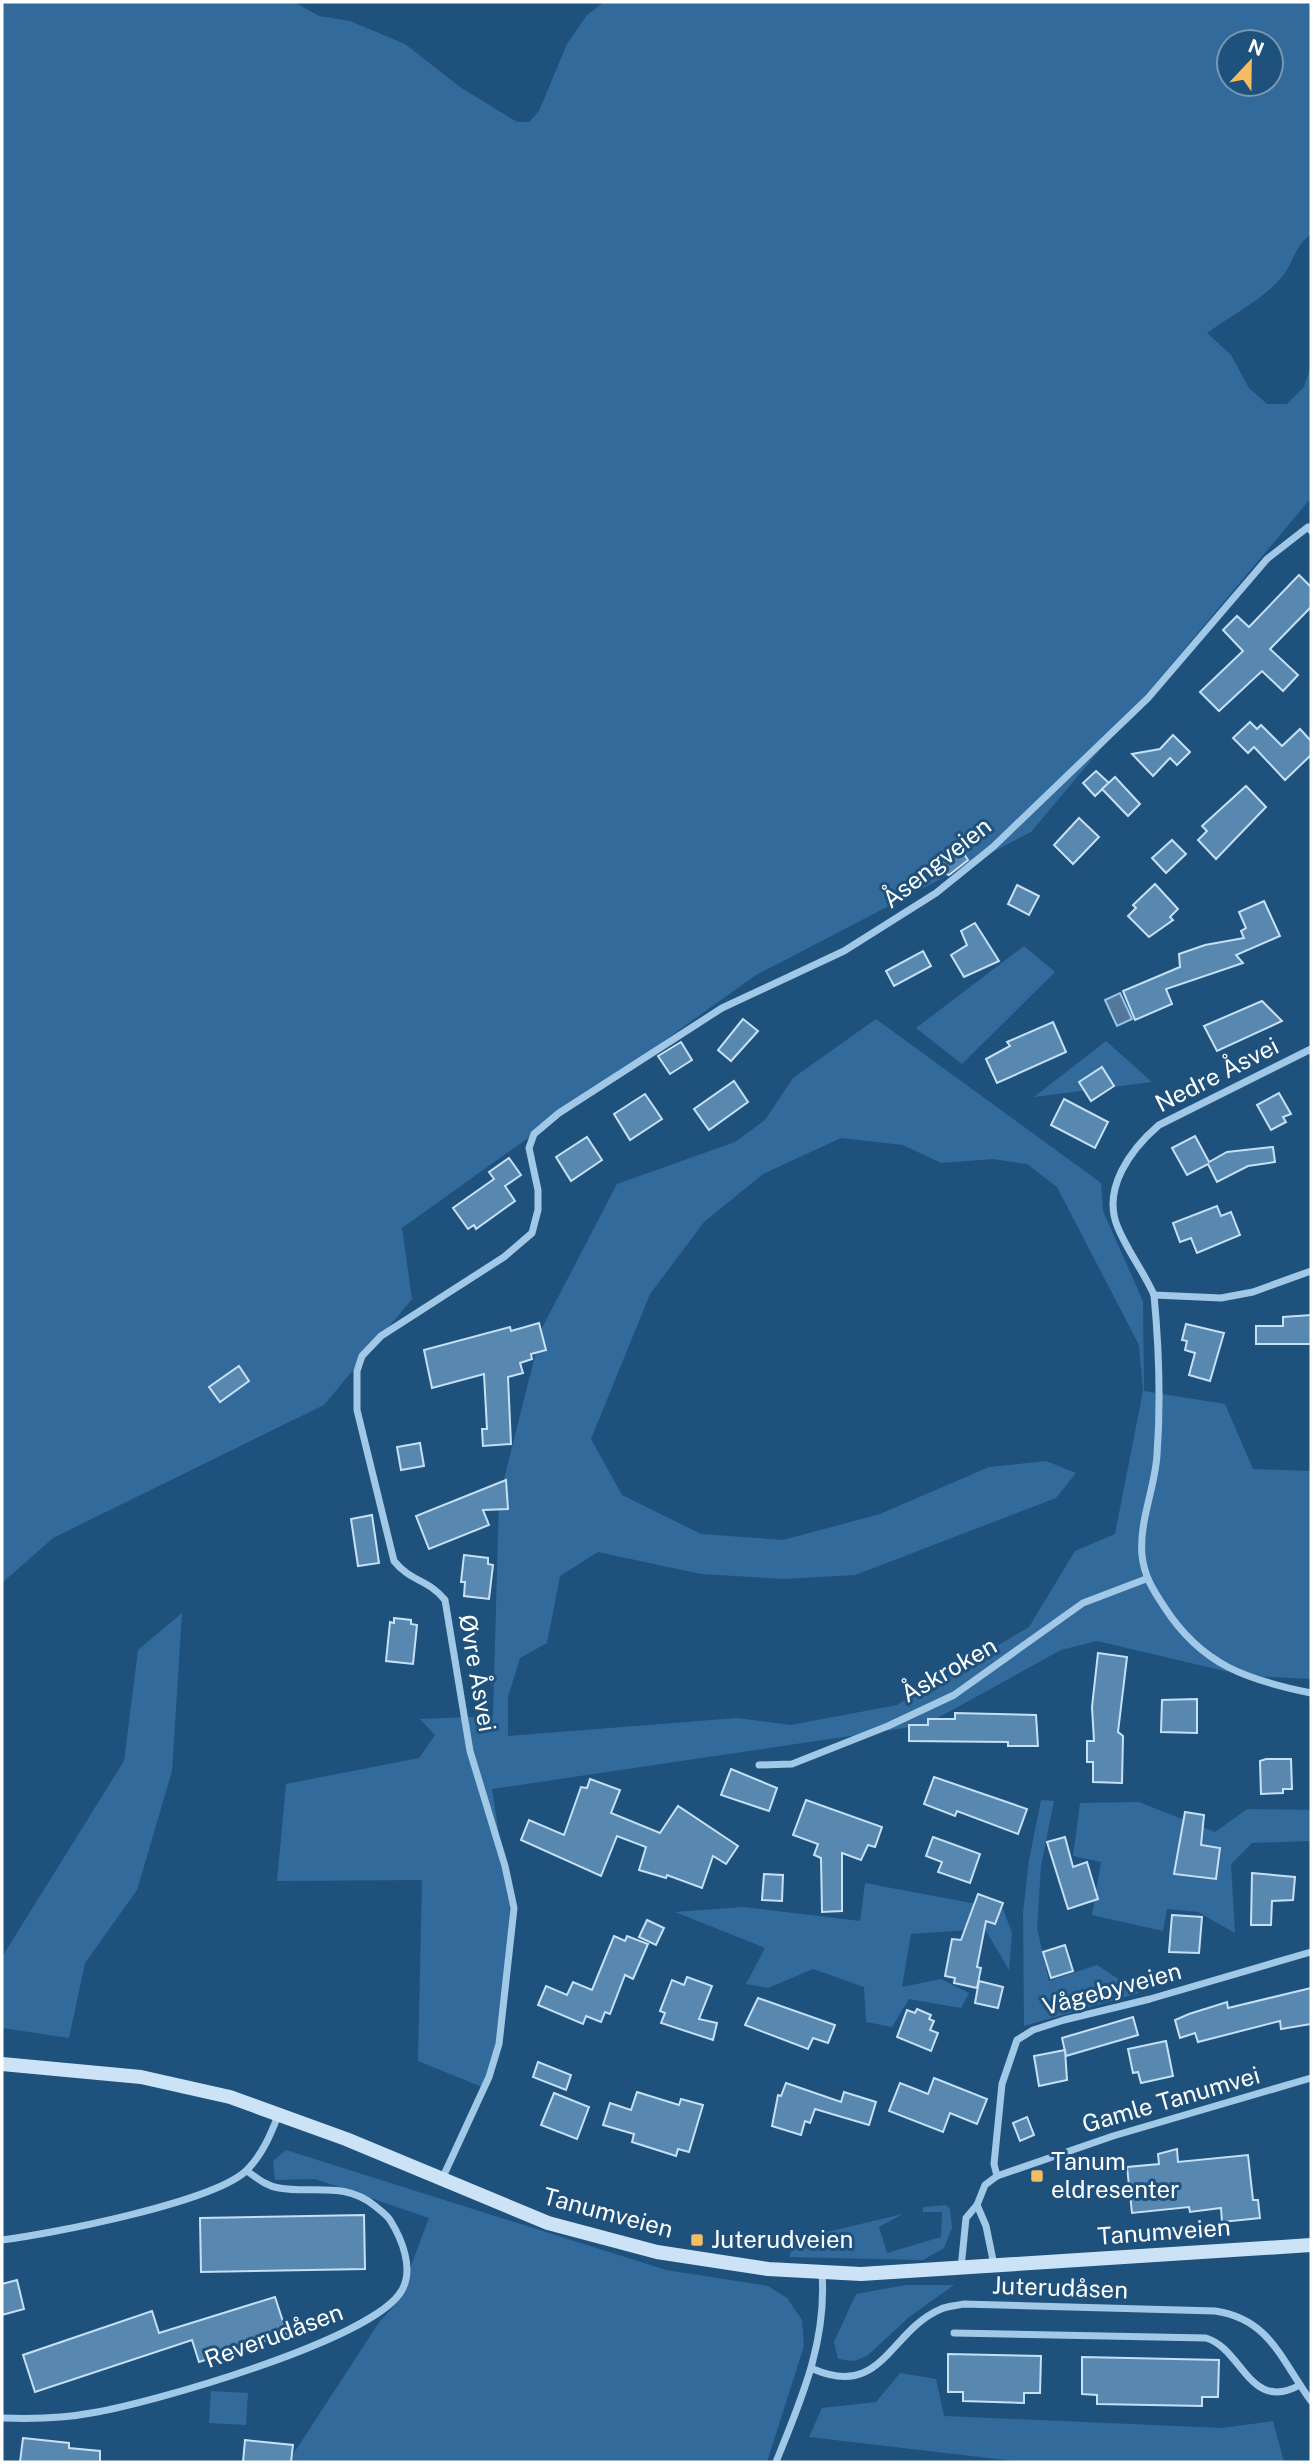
<svg xmlns="http://www.w3.org/2000/svg" width="1313" height="2464" font-family="'Public Sans',sans-serif">
<rect width="100%" height="100%" fill="#1f517d"/>
<g fill="#326b9b" fill-rule="evenodd">
<path d="M2,2H294L319,16L350,21L405,44L460,87L517,122H529L539,111L567,44L587,15L604,2H1311V234C1293,248 1294,263 1281,278C1262,300 1230,316 1207,333L1231,355L1249,388L1267,404H1287L1304,387L1311,365V498L1031,832L756,975L402,1228L412,1299L324,1405L53,1538L2,1583ZM1229,42H1271V84H1229Z"/>
<path d="M1024,946L1055,972L962,1064L916,1028Z"/>
<path d="M876,1019L1101,1183L1103,1211L1143,1301L1144,1391L1225,1404L1253,1469L1311,1471V1679L1246,1676L1097,1641L1061,1650L925,1725L492,1789L510,1905L502,2031L482,2087L418,2061L422,1880L277,1881L286,1784L419,1758L435,1735L420,1719L493,1716L499,1499L542,1328L617,1184L735,1142L765,1120L793,1078ZM841,1138L903,1145L941,1163L993,1159L1027,1164L1057,1187L1139,1345L1143,1391L1115,1534L1075,1551L1029,1627L897,1705L791,1725L737,1718L508,1736V1697L520,1658L547,1643L560,1576L598,1552L701,1574L784,1579L855,1575L1056,1498L1076,1473L1046,1461L989,1467L880,1514L783,1540L701,1534L622,1495L591,1439L650,1294L704,1222L763,1174Z"/>
<path d="M1106,1041L1152,1082L1034,1097Z"/>
<path d="M182,1613L172,1771L137,1890L85,1963L69,2038L2,2028V1957L124,1761L138,1650Z"/>
<path d="M1041,1800L1054,1801L1041,1866L1037,1928L1049,1981L1097,1965L1139,1993L1024,2026L1023,1913L1029,1860Z"/>
<path d="M1139,1802L1215,1832L1247,1809L1311,1810V1841L1252,1843L1231,1864L1235,1933L1198,1912L1167,1909L1163,1931L1092,1915L1101,1862L1073,1856L1080,1803Z"/>
<path d="M865,1883L1003,1909L1012,1933L1009,1970L985,1929L911,1934L902,1987L941,1979L969,1993L961,2008L909,1999L892,2027L866,2022L864,1987L813,1969L768,1988L746,1984L765,1948L675,1912L743,1907L860,1921Z"/>
<path d="M286,2150L666,2270L768,2286L787,2298L802,2320L804,2346L767,2462H288L380,2321L397,2303L429,2218L315,2179L275,2180L273,2161Z"/>
<path d="M946,2205L950,2209L952,2228L944,2248L923,2260L789,2257L797,2239L903,2214L879,2227L887,2253L941,2237L942,2212H923V2207Z"/>
<path d="M906,2285H954L909,2317L867,2356L854,2361L838,2359L834,2342L856,2294Z"/>
<path d="M900,2373L936,2379L944,2416L1222,2428L1273,2421L1284,2462H1022L809,2437L822,2408L876,2402Z"/>
<path d="M211,2391L248,2393L246,2425L209,2423Z"/>
</g>
<path fill="#547899" stroke="#95c4e9" stroke-width="2" d="M1120,993L1132,1019L1117,1026L1105,1000Z"/>
<g fill="#5887af" stroke="#c6e0f6" stroke-width="2">
<path d="M1299,575L1311,587V607L1270,649L1298,675L1283,691L1262,671L1219,711L1200,692L1243,651L1223,630L1237,616L1249,627Z"/>
<path d="M1250,722L1257,729L1261,725L1282,746L1300,729L1311,741V755L1285,780L1254,747L1248,753L1233,738Z"/>
<path d="M1173,735L1190,752L1177,765L1170,758L1153,776L1132,754L1160,749Z"/>
<path d="M1096,771L1109,783L1095,796L1083,783Z"/>
<path d="M1115,777L1140,804L1128,816L1102,789Z"/>
<path d="M1246,786L1266,807L1216,859L1198,840L1207,831L1202,826Z"/>
<path d="M1079,818L1099,837L1073,864L1054,845Z"/>
<path d="M1172,840L1186,854L1166,873L1152,858Z"/>
<path d="M958,845L968,860L949,875L931,866Z"/>
<path d="M1155,884L1178,909L1170,917L1173,920L1149,937L1128,916L1136,908L1133,905Z"/>
<path d="M1017,885L1039,896L1029,915L1008,904Z"/>
<path d="M1264,901L1280,936L1236,955L1243,963L1166,989L1172,1004L1135,1020L1123,991L1180,967L1179,954L1205,945L1244,938L1241,931L1246,928L1239,912Z"/>
<path d="M975,923L999,961L964,977L951,955L967,945L961,931Z"/>
<path d="M923,951L931,966L894,986L886,971Z"/>
<path d="M1262,1001L1282,1021L1217,1051L1204,1026Z"/>
<path d="M743,1019L758,1031L731,1061L718,1050Z"/>
<path d="M1053,1022L1066,1052L997,1083L986,1059L1010,1046L1007,1042Z"/>
<path d="M681,1042L692,1060L670,1074L658,1056Z"/>
<path d="M1102,1067L1114,1086L1091,1101L1079,1082Z"/>
<path d="M734,1081L748,1102L709,1130L694,1109Z"/>
<path d="M1279,1093L1291,1114L1283,1117L1286,1122L1271,1130L1257,1105Z"/>
<path d="M645,1094L662,1119L630,1140L614,1114Z"/>
<path d="M1064,1099L1108,1122L1095,1148L1051,1125Z"/>
<path d="M1195,1136L1209,1162L1227,1152L1273,1147L1275,1162L1248,1166L1217,1182L1208,1164L1187,1175L1172,1148Z"/>
<path d="M587,1137L602,1160L571,1181L556,1157Z"/>
<path d="M509,1158L521,1175L505,1186L515,1201L476,1229L474,1225L468,1229L453,1208L494,1179L489,1172Z"/>
<path d="M1217,1206L1221,1216L1231,1212L1240,1235L1197,1253L1191,1238L1180,1242L1173,1223Z"/>
<path d="M1311,1315V1344H1256V1326H1283V1317Z"/>
<path d="M539,1323L546,1350L531,1354L532,1359L520,1363L523,1373L508,1377L511,1444L483,1446L482,1429H487L484,1374L432,1388L424,1350L510,1327L511,1331Z"/>
<path d="M1186,1324L1224,1333L1210,1381L1189,1375L1195,1353L1185,1350L1187,1341L1182,1340Z"/>
<path d="M239,1366L249,1381L220,1402L209,1387Z"/>
<path d="M420,1443L424,1466L401,1470L397,1447Z"/>
<path d="M506,1480L508,1509L483,1510L489,1525L429,1549L416,1516Z"/>
<path d="M372,1515L379,1563L358,1566L351,1519Z"/>
<path d="M464,1555L488,1558V1564L493,1565L489,1599L464,1596L465,1582H461Z"/>
<path d="M394,1618L411,1620V1624L417,1625L413,1664L386,1661L390,1622L394,1623Z"/>
<path d="M1098,1653L1127,1657L1118,1732L1123,1736L1122,1783L1093,1782V1762H1087V1741H1094L1092,1707Z"/>
<path d="M1197,1699V1733L1161,1732L1162,1700Z"/>
<path d="M955,1713L1036,1715L1038,1746H1008V1742L909,1741V1725H928V1719H955Z"/>
<path d="M1266,1759H1291L1292,1789H1283V1793L1261,1794L1260,1761Z"/>
<path d="M731,1769L777,1788L769,1811L721,1795Z"/>
<path d="M934,1777L1027,1809L1018,1834L957,1811L955,1816L924,1804Z"/>
<path d="M590,1779L620,1790L611,1813L660,1833L678,1806L738,1846L726,1864L713,1856L702,1888L667,1875L666,1878L639,1870L646,1847L617,1836L601,1876L521,1840L529,1820L564,1835L581,1787L587,1788Z"/>
<path d="M806,1800L882,1827L875,1847L868,1845L861,1860L842,1853V1911L822,1912L821,1858L814,1855L818,1844L793,1835Z"/>
<path d="M1185,1812L1204,1815L1201,1845L1220,1848L1216,1879L1174,1874Z"/>
<path d="M933,1837L980,1854L970,1883L938,1872L942,1862L926,1856Z"/>
<path d="M1065,1837L1073,1867L1087,1862L1098,1899L1068,1909L1047,1842Z"/>
<path d="M1252,1873L1295,1877L1293,1900L1272,1901L1271,1925H1251Z"/>
<path d="M764,1874L783,1875L782,1901L762,1900Z"/>
<path d="M978,1894L1003,1903L995,1924L986,1921L977,1967L981,1968L977,1988L954,1983L955,1978L945,1976L952,1939L961,1940Z"/>
<path d="M1172,1915L1202,1917L1199,1953L1169,1952Z"/>
<path d="M647,1920L664,1928L656,1945L639,1937Z"/>
<path d="M614,1936L625,1941L627,1936L648,1944L633,1979L625,1975L610,2014L605,2012L601,2022L586,2016L583,2024L538,2005L546,1986L567,1995L573,1982L592,1990Z"/>
<path d="M1065,1945L1073,1971L1051,1978L1043,1952Z"/>
<path d="M687,1977L712,1986L699,2019L717,2023L713,2040L661,2023L665,2013L660,2011L672,1980L684,1985Z"/>
<path d="M979,1981L1003,1987L998,2008L975,2003Z"/>
<path d="M1311,1988V2024L1281,2029L1280,2021L1198,2042L1195,2033L1180,2038L1175,2020L1189,2014L1227,2002L1228,2008Z"/>
<path d="M758,1998L835,2025L828,2043L813,2038L808,2049L745,2025Z"/>
<path d="M917,2009L931,2015L929,2019L934,2021L930,2030L938,2033L931,2051L897,2037L907,2010L915,2013Z"/>
<path d="M1133,2017L1138,2035L1066,2056L1062,2038Z"/>
<path d="M1166,2041L1173,2076L1141,2083L1138,2072L1133,2073L1128,2049Z"/>
<path d="M1065,2050L1067,2080L1039,2086L1034,2056Z"/>
<path d="M538,2062L571,2075L566,2090L533,2077Z"/>
<path d="M934,2078L987,2099L977,2124L950,2113L943,2132L889,2111L900,2083L928,2094Z"/>
<path d="M786,2083L841,2102L844,2092L876,2102L869,2125L815,2109L810,2123L805,2121L801,2135L772,2126L778,2095L781,2096Z"/>
<path d="M637,2092L679,2105L681,2099L703,2105L689,2152L678,2149L676,2156L632,2142L634,2134L603,2125L610,2103L631,2110Z"/>
<path d="M554,2093L589,2107L577,2139L541,2125Z"/>
<path d="M1027,2117L1034,2135L1020,2141L1013,2123Z"/>
<path d="M1177,2149L1178,2162L1248,2155L1253,2200H1258L1260,2218L1222,2222L1221,2208L1190,2212L1189,2207L1132,2213L1127,2167L1159,2164L1158,2154Z"/>
<path d="M364,2215L365,2269L201,2272L200,2218Z"/>
<path d="M17,2280L24,2309L2,2315V2284Z"/>
<path d="M275,2297L287,2334L199,2362L192,2340L35,2392L23,2355L152,2311L159,2333Z"/>
<path d="M948,2354L1041,2356L1040,2393H1024V2403L963,2401V2392H948Z"/>
<path d="M1082,2357L1219,2360L1218,2397H1202V2406L1097,2404V2395L1082,2394Z"/>
<path d="M23,2438L69,2443V2448L100,2451V2462H20Z"/>
<path d="M245,2440L293,2445L291,2462H243Z"/>
</g>
<g fill="none" stroke-linecap="round" stroke-linejoin="round">
<g stroke="#a2c8e7" stroke-width="7">
<path d="M1311,1049L1159,1125C1131,1149 1101,1189 1118,1228C1128,1252 1144,1272 1154,1295L1221,1298L1253,1292L1311,1271"/>
<path d="M1154,1295C1159,1348 1161,1401 1157,1455C1155,1488 1139,1521 1142,1555C1144,1576 1153,1590 1165,1608C1202,1665 1247,1680 1311,1693"/>
<path d="M759,1765L792,1764L888,1726L954,1695L1083,1603L1146,1579"/>
<path d="M997,2176L994,2164L1002,2084L1017,2040L1033,2030L1064,2020L1150,1999L1311,1952"/>
<path d="M442,2179L489,2077L499,2044L514,1908L505,1866L470,1751L445,1600C428,1579 411,1582 394,1561L357,1410V1371L362,1356L381,1336L504,1257L532,1233L538,1210V1190L529,1148L534,1134L559,1113L722,1008L844,951L936,893L993,847L1148,698L1267,559L1308,527L1311,531"/>
<path d="M977,2205L986,2226L994,2265"/>
<path d="M2,2240C50,2234 217,2202 248,2169C263,2153 271,2134 279,2113"/>
<path d="M961,2268L966,2218L977,2205L985,2185L997,2176L1113,2136L1311,2078"/>
<path d="M954,2333L1206,2338C1243,2349 1249,2413 1300,2385"/>
<path d="M813,2369C883,2399 889,2331 941,2309C947,2306 956,2306 963,2304L1215,2311C1270,2319 1281,2360 1311,2401"/>
<path d="M2,2418C32,2419 61,2419 91,2413C149,2404 376,2339 402,2290C414,2269 402,2239 390,2220C387,2215 380,2210 375,2206C344,2181 313,2194 279,2188C266,2186 257,2178 247,2171"/>
<path d="M776,2462C801,2400 827,2342 822,2273"/>
</g>
<path stroke="#cce2f6" stroke-width="14" d="M2,2064L141,2077L230,2097L346,2139L548,2223L657,2252L768,2269L861,2274L1311,2245"/>
</g>
<g fill="#f5bd62" stroke="#1f517d" stroke-width="2.5">
<rect x="1030" y="2169" width="14" height="14" rx="3.5"/>
<rect x="690" y="2233" width="14" height="14" rx="3.5"/>
</g>
<g text-anchor="middle" stroke-width="6" stroke-linejoin="round" paint-order="stroke">
<g font-size="24" fill="#fff" stroke="#1f517d">
<text transform="translate(937 863) rotate(-38)" y="8">Åsengveien</text>
<text transform="translate(1217 1075) rotate(-27)" y="8">Nedre Åsvei</text>
<text transform="translate(949 1670) rotate(-30)" y="8">Åskroken</text>
<text transform="translate(477 1673) rotate(80)" y="8">Øvre Åsvei</text>
<text transform="translate(1112 1989) rotate(-15)" y="8">Vågebyveien</text>
<text transform="translate(1171 2100) rotate(-16)" y="8">Gamle Tanumvei</text>
<text transform="translate(608 2213) rotate(15)" y="8">Tanumveien</text>
<text transform="translate(1164 2232) rotate(-4)" y="8">Tanumveien</text>
<text transform="translate(1060 2288) rotate(2)" y="8">Juterudåsen</text>
<text transform="translate(274 2336) rotate(-20)" y="8">Reverudåsen</text>
</g>
<g font-size="24" fill="#fff" stroke="#1f517d" text-anchor="start">
<text x="1051" y="2170">Tanum<tspan x="1051" dy="28">eldresenter</tspan></text>
<text x="711" y="2248">Juterudveien</text>
</g>
</g>
<rect width="1313" height="2464" fill="none" stroke="#ffffff" stroke-width="7"/>
<g transform="translate(1250 63) rotate(22)"><circle r="33" fill="#1f517d" stroke="#7997b1" stroke-width="2"/>
<path d="M0-5L12 26L0 18L-12 26Z" fill="#f5bd62"/>
<text y="-10" font-size="19" font-weight="bold" text-anchor="middle" fill="#ffffff">N</text>
</g>
</svg>
